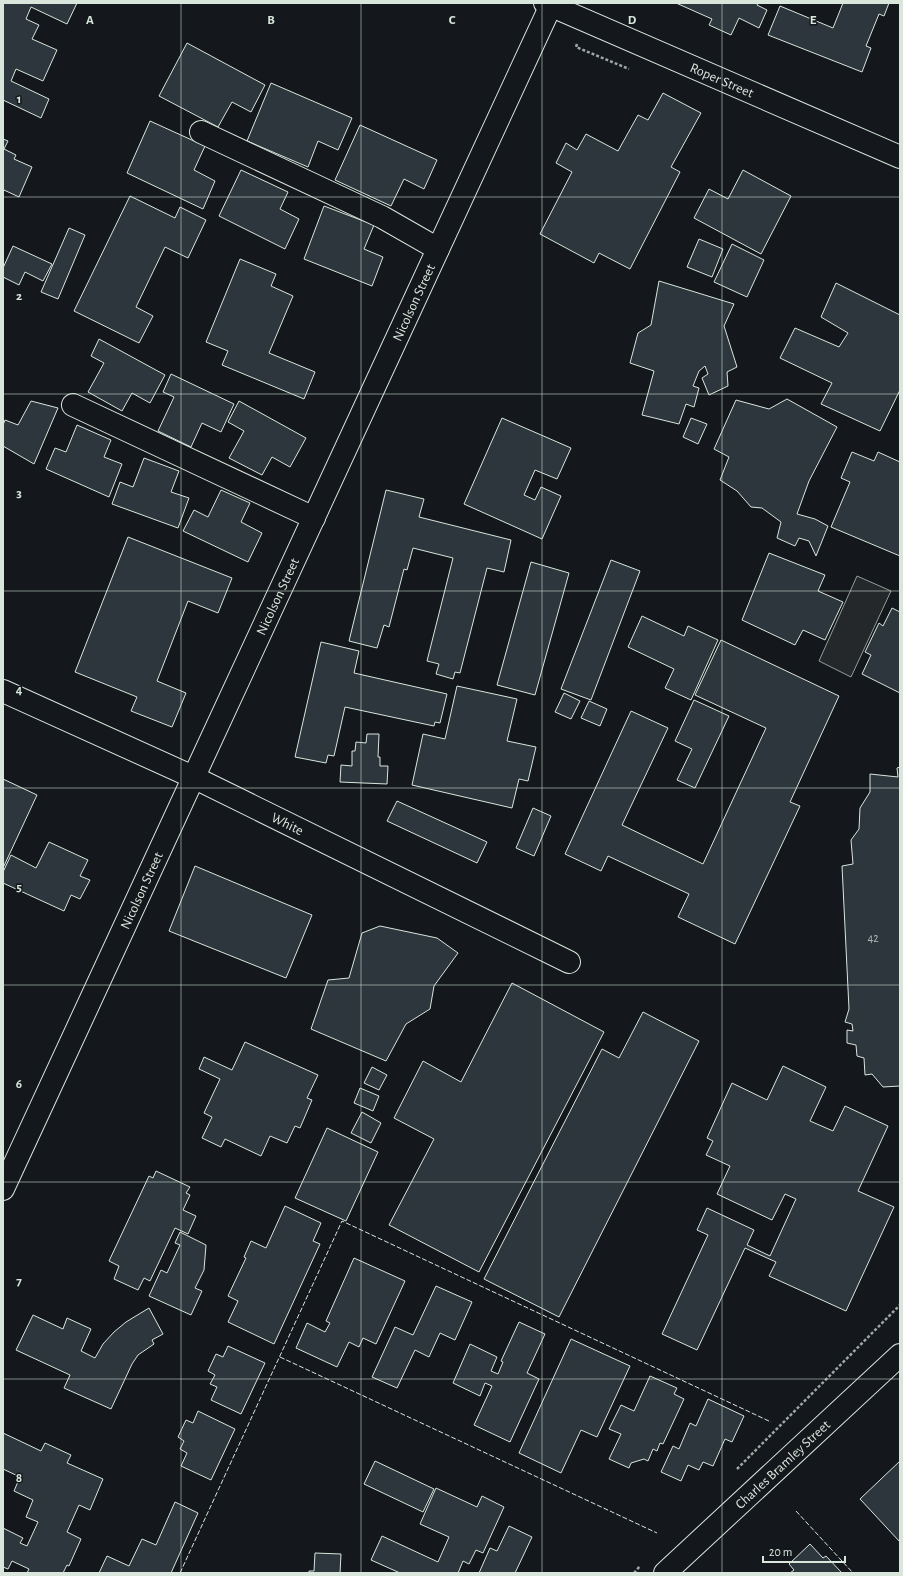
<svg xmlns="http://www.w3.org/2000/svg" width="903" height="1576" font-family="'Alegreya Sans',sans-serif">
<rect width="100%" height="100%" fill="#14181c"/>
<path fill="#24282b" stroke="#939e99" d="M857,576L891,591L851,677L819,661Z"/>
<g fill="#2c363c" stroke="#d8e6dc">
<path d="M3,3H77L67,24L31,7L26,19L39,25L32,39L57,50L43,81L16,69L11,81L49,99L41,118L3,100Z"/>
<path d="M676,3H758L757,5L767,10L759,28L739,18L731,35L709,25L712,19Z"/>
<path d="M843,3H889L884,16L879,14L866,46L871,48L862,72L768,35L780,6L833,28Z"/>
<path d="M187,43L265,85L251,112L232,102L218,127L159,96Z"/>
<path d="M271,83L352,118L338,150L318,141L308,167L247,141Z"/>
<path d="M663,93L701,113L671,167L680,172L630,269L599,253L594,263L540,234L572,172L556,163L566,143L577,150L586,134L618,151L638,115L648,120Z"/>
<path d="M150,121L205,146L194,170L215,181L203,209L127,173Z"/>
<path d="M360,125L437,160L424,189L404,179L391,206L335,180Z"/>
<path d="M3,139L8,141L4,149L16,155L14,159L32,167L19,197L4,190L3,192Z"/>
<path d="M241,170L288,192L280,209L299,219L285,249L219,216Z"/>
<path d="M743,170L791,196L761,254L694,218L709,189L728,199Z"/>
<path d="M130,196L175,218L180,207L206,220L188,258L165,247L136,307L153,316L139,343L74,311Z"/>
<path d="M324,206L374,225L364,249L383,257L372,286L304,259Z"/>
<path d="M69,228L85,235L58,299L41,292Z"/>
<path d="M699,239L723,249L712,277L687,267Z"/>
<path d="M732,244L764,260L747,297L714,282Z"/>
<path d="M13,246L52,264L43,281L25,272L19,285L3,277V268Z"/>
<path d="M240,259L276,274L271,286L293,296L269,353L315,372L304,399L222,365L228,351L206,342Z"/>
<path d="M659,281L734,304L724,326L737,367L727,372L728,386L709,395L702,378L708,374L705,366L699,371L693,386L699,388L694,407L686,404L679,424L642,415L654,371L630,363L638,333L651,325Z"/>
<path d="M836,283L900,315V390L880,431L821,404L832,383L780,358L795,328L839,347L848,333L821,317Z"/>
<path d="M99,339L165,375L150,403L132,393L122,411L88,392L104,363L91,356Z"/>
<path d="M171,374L234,404L221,432L202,423L191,447L158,431L174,397L163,392Z"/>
<path d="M787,399L837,427L809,481L797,514L815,519L828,526L816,556L809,541L799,538L795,546L777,538L781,522L762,508L751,507L737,491L720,480L729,457L714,449L736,400L769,409Z"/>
<path d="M31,401L58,408L34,464L3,446V425L5,420L18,425Z"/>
<path d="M239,401L306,438L290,467L272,457L262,475L229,458L244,431L228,422Z"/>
<path d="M502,418L571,448L557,479L535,470L524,495L535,500L541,487L561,496L542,539L464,504Z"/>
<path d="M691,418L707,424L698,444L683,437Z"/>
<path d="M77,425L111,440L104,457L122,464L109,497L46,469L55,448L66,452Z"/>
<path d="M852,452L874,461L878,452L900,462V556L831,527L850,482L841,478Z"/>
<path d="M144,458L179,471L171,492L189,498L178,528L112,504L120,482L133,487Z"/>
<path d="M221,490L250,503L241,522L262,533L248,562L183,531L194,510L208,517Z"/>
<path d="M386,490L424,499L419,517L511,540L504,572L487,568L460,673L455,672L453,679L436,674L439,664L427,661L453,558L413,548L407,570L404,569L389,627L384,625L377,648L349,641Z"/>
<path d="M128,537L232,578L218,613L188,601L157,681L186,693L172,727L131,711L137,697L75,672Z"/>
<path d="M769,553L825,575L818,591L843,602L825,640L803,630L795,645L742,620Z"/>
<path d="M611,560L640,571L591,700L561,689Z"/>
<path d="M531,562L569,573L535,695L497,685Z"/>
<path d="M892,608L900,612V693L862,674L871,655L865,652L879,623L883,626Z"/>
<path d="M642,616L684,636L688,626L718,640L691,700L665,688L674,669L628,647Z"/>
<path d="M721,640L839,696L790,802L800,806L735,944L678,917L689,894L608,856L601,871L565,854L631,711L668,728L622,825L703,864L766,728L695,695Z"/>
<path d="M321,642L359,651L354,673L447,694L440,723L435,722L434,726L345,707L334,756L328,755L326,763L295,757Z"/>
<path d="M457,686L517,699L507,741L536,747L528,781L519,779L512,808L412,785L423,734L445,739Z"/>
<path d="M564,693L580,701L571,719L555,712Z"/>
<path d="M694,700L729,716L695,788L677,780L692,749L675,741Z"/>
<path d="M589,701L607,709L600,726L581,718Z"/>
<path d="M367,734H379L378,757H380V766H388L387,784L340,782L341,765L352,766V751H355L356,742L366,743Z"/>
<path d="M900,767V1086L883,1087L872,1074L865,1075L864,1058L857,1056L856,1045L847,1043V1030L853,1031L852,1024L845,1022L849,1009L842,866L853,864L851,840L859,829L860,808L870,792V774L898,777L897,768Z"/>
<path d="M3,779L37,795L3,868Z"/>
<path d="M397,801L487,842L477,863L387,821Z"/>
<path d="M533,808L551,816L534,856L516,848Z"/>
<path d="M49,842L88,860L80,876L90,880L80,899L71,895L64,911L3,883V872L11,855L36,868Z"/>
<path d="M195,866L312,915L286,978L169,931Z"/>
<path d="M380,926L437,938L458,953L434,986L430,1009L406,1024L386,1061L311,1029L328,980L349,978L362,933Z"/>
<path d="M512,983L604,1032L479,1272L389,1225L434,1139L394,1118L423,1061L461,1082Z"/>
<path d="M643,1012L699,1041L559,1317L484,1279L602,1049L619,1058Z"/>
<path d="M245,1042L318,1075L307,1098L312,1100L300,1128L295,1126L287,1143L270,1136L261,1156L225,1139L221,1147L202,1138L212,1117L204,1113L220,1079L199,1069L204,1057L232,1070Z"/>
<path d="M783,1066L826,1087L810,1121L833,1131L845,1106L888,1126L858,1191L894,1207L846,1311L769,1276L776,1262L745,1248L697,1350L662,1334L708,1235L697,1230L707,1208L754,1230L747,1245L770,1256L796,1199L785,1194L772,1220L717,1194L730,1166L706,1155L713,1141L707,1138L732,1083L767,1100Z"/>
<path d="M372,1067L387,1075L379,1090L364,1083Z"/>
<path d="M360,1088L379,1096L373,1111L354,1103Z"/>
<path d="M362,1112L381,1123L371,1143L351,1133Z"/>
<path d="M327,1128L378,1152L346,1221L295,1198Z"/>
<path d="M156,1171L190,1187L186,1193L190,1195L183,1210L196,1216L188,1234L175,1228L150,1281L144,1278L138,1290L114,1279L119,1266L109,1261L149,1176L153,1178Z"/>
<path d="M285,1206L321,1223L313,1241L320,1244L274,1344L228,1322L238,1301L228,1296L246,1258L244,1257L251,1241L266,1248Z"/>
<path d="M180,1232L206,1245L204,1270L195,1288L202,1291L191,1315L149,1296L161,1270L167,1273L180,1245L175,1243Z"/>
<path d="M354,1258L405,1281L376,1344L363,1338L359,1347L349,1342L337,1367L296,1348L307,1323L325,1332L330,1323L326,1321Z"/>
<path d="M436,1286L472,1302L455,1340L440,1333L429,1357L415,1350L397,1388L372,1377L395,1327L413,1335Z"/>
<path d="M149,1308L163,1334L152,1340L154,1344L138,1355L132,1364L111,1409L64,1388L70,1375L16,1350L33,1315L63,1329L67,1318L91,1329L81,1351L95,1358L103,1344L114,1332L126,1322Z"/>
<path d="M519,1322L545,1334L527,1373L539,1379L510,1442L474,1425L492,1386L485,1383L480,1396L453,1383L470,1344L497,1357L491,1371L498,1374L503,1362L501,1361Z"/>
<path d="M571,1339L630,1366L597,1437L581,1430L561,1473L519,1453Z"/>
<path d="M228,1346L265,1363L241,1414L211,1400L217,1387L210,1384L215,1375L208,1371L216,1354L223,1357Z"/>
<path d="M650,1376L677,1388L674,1394L684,1399L663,1444L660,1443L657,1451L653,1449L648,1461L644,1459L631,1463L629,1468L609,1459L621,1434L609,1429L621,1405L634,1411Z"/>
<path d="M708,1399L744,1416L732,1442L725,1439L713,1466L703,1462L699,1470L688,1465L681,1481L661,1472L673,1446L679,1449L690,1423L696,1426Z"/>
<path d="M198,1411L235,1429L211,1480L181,1466L187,1453L180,1449L184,1441L178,1437L186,1420L193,1423Z"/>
<path d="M3,1433L41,1451L45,1443L71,1455L67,1463L103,1479L90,1510L79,1505L67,1532L81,1539L69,1566L67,1565L63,1573H27L29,1569L12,1561L8,1569L3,1567V1528L23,1538L20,1543L27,1546L38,1522L26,1517L33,1500L14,1491L20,1477L3,1469Z"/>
<path d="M375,1461L434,1489L423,1512L364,1484Z"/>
<path d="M900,1461V1542L860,1499Z"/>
<path d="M436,1488L477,1507L482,1496L504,1507L483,1553L476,1550L469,1564L463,1561L458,1573H400L371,1560L382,1536L438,1562L449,1537L420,1524Z"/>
<path d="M175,1502L198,1513L171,1573H99L107,1556L129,1566L142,1539L156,1545Z"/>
<path d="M509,1526L532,1537L515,1573H479L490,1548L497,1551Z"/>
<path d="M810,1544L823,1558L826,1556L842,1573H790L794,1570L789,1564Z"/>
<path d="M315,1553L341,1554L340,1573H309V1571H314Z"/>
</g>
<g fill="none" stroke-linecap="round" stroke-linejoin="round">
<defs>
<g id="minor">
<path id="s1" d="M545,3L900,157"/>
<path d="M201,132L382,217L438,249"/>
<path d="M73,405L314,518"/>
<path id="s2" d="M3,691L193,777L569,962"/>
<path id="s3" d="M3,1189L552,3"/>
<path id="s4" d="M665,1573L900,1355"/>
</g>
</defs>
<use href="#minor" stroke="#d8e6dc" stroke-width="24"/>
<g stroke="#9da8a2" stroke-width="2.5" stroke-dasharray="3 2" stroke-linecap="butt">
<path d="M577,44L576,47L629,69"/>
<path d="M737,1469L900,1305"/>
<path d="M634,1573L640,1566"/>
</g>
<use href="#minor" stroke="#14181c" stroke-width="22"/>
<g stroke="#d8e6dc" stroke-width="1" stroke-dasharray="5 2" stroke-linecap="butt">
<path d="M280,1357L657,1533"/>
<path d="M796,1511L853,1573"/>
<path d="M180,1573L342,1221L771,1422"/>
</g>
</g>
<path fill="none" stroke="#d8e6dc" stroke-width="1" stroke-opacity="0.55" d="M181,3V1573M361,3V1573M542,3V1573M722,3V1573M3,197H900M3,394H900M3,591H900M3,788H900M3,985H900M3,1182H900M3,1379H900"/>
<g text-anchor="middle" stroke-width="3" stroke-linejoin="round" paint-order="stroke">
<g font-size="12" fill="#adbab4">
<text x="873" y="942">42</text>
</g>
<g font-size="14" fill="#d8e6dc" stroke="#14181c">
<text dy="5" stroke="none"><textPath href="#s1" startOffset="193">Roper Street</textPath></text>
<text dy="5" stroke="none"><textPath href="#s3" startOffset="977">Nicolson Street</textPath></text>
<text dy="5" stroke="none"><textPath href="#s3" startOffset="653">Nicolson Street</textPath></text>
<text dy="5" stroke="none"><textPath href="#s2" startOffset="314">White</textPath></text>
<text dy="5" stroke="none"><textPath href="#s3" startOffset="329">Nicolson Street</textPath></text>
<text dy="5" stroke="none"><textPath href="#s4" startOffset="160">Charles Bramley Street</textPath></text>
</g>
</g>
<g font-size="13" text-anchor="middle" font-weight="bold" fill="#d8e6dc" stroke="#14181c" stroke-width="3" stroke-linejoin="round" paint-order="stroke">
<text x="90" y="24">A</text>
<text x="271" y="24">B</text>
<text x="452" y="24">C</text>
<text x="632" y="24">D</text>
<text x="813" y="24">E</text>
<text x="19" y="103">1</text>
<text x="19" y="300">2</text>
<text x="19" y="497">3</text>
<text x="19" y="694">4</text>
<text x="19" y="891">5</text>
<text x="19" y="1088">6</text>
<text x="19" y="1285">7</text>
<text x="19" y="1482">8</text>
</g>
<rect width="903" height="1576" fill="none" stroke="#d8e6dc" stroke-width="8"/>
<path d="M763 1556v6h82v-6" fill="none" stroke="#d8e6dc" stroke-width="2"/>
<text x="769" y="1556" font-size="12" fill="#d8e6dc" stroke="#14181c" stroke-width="3" paint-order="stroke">20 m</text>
</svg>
